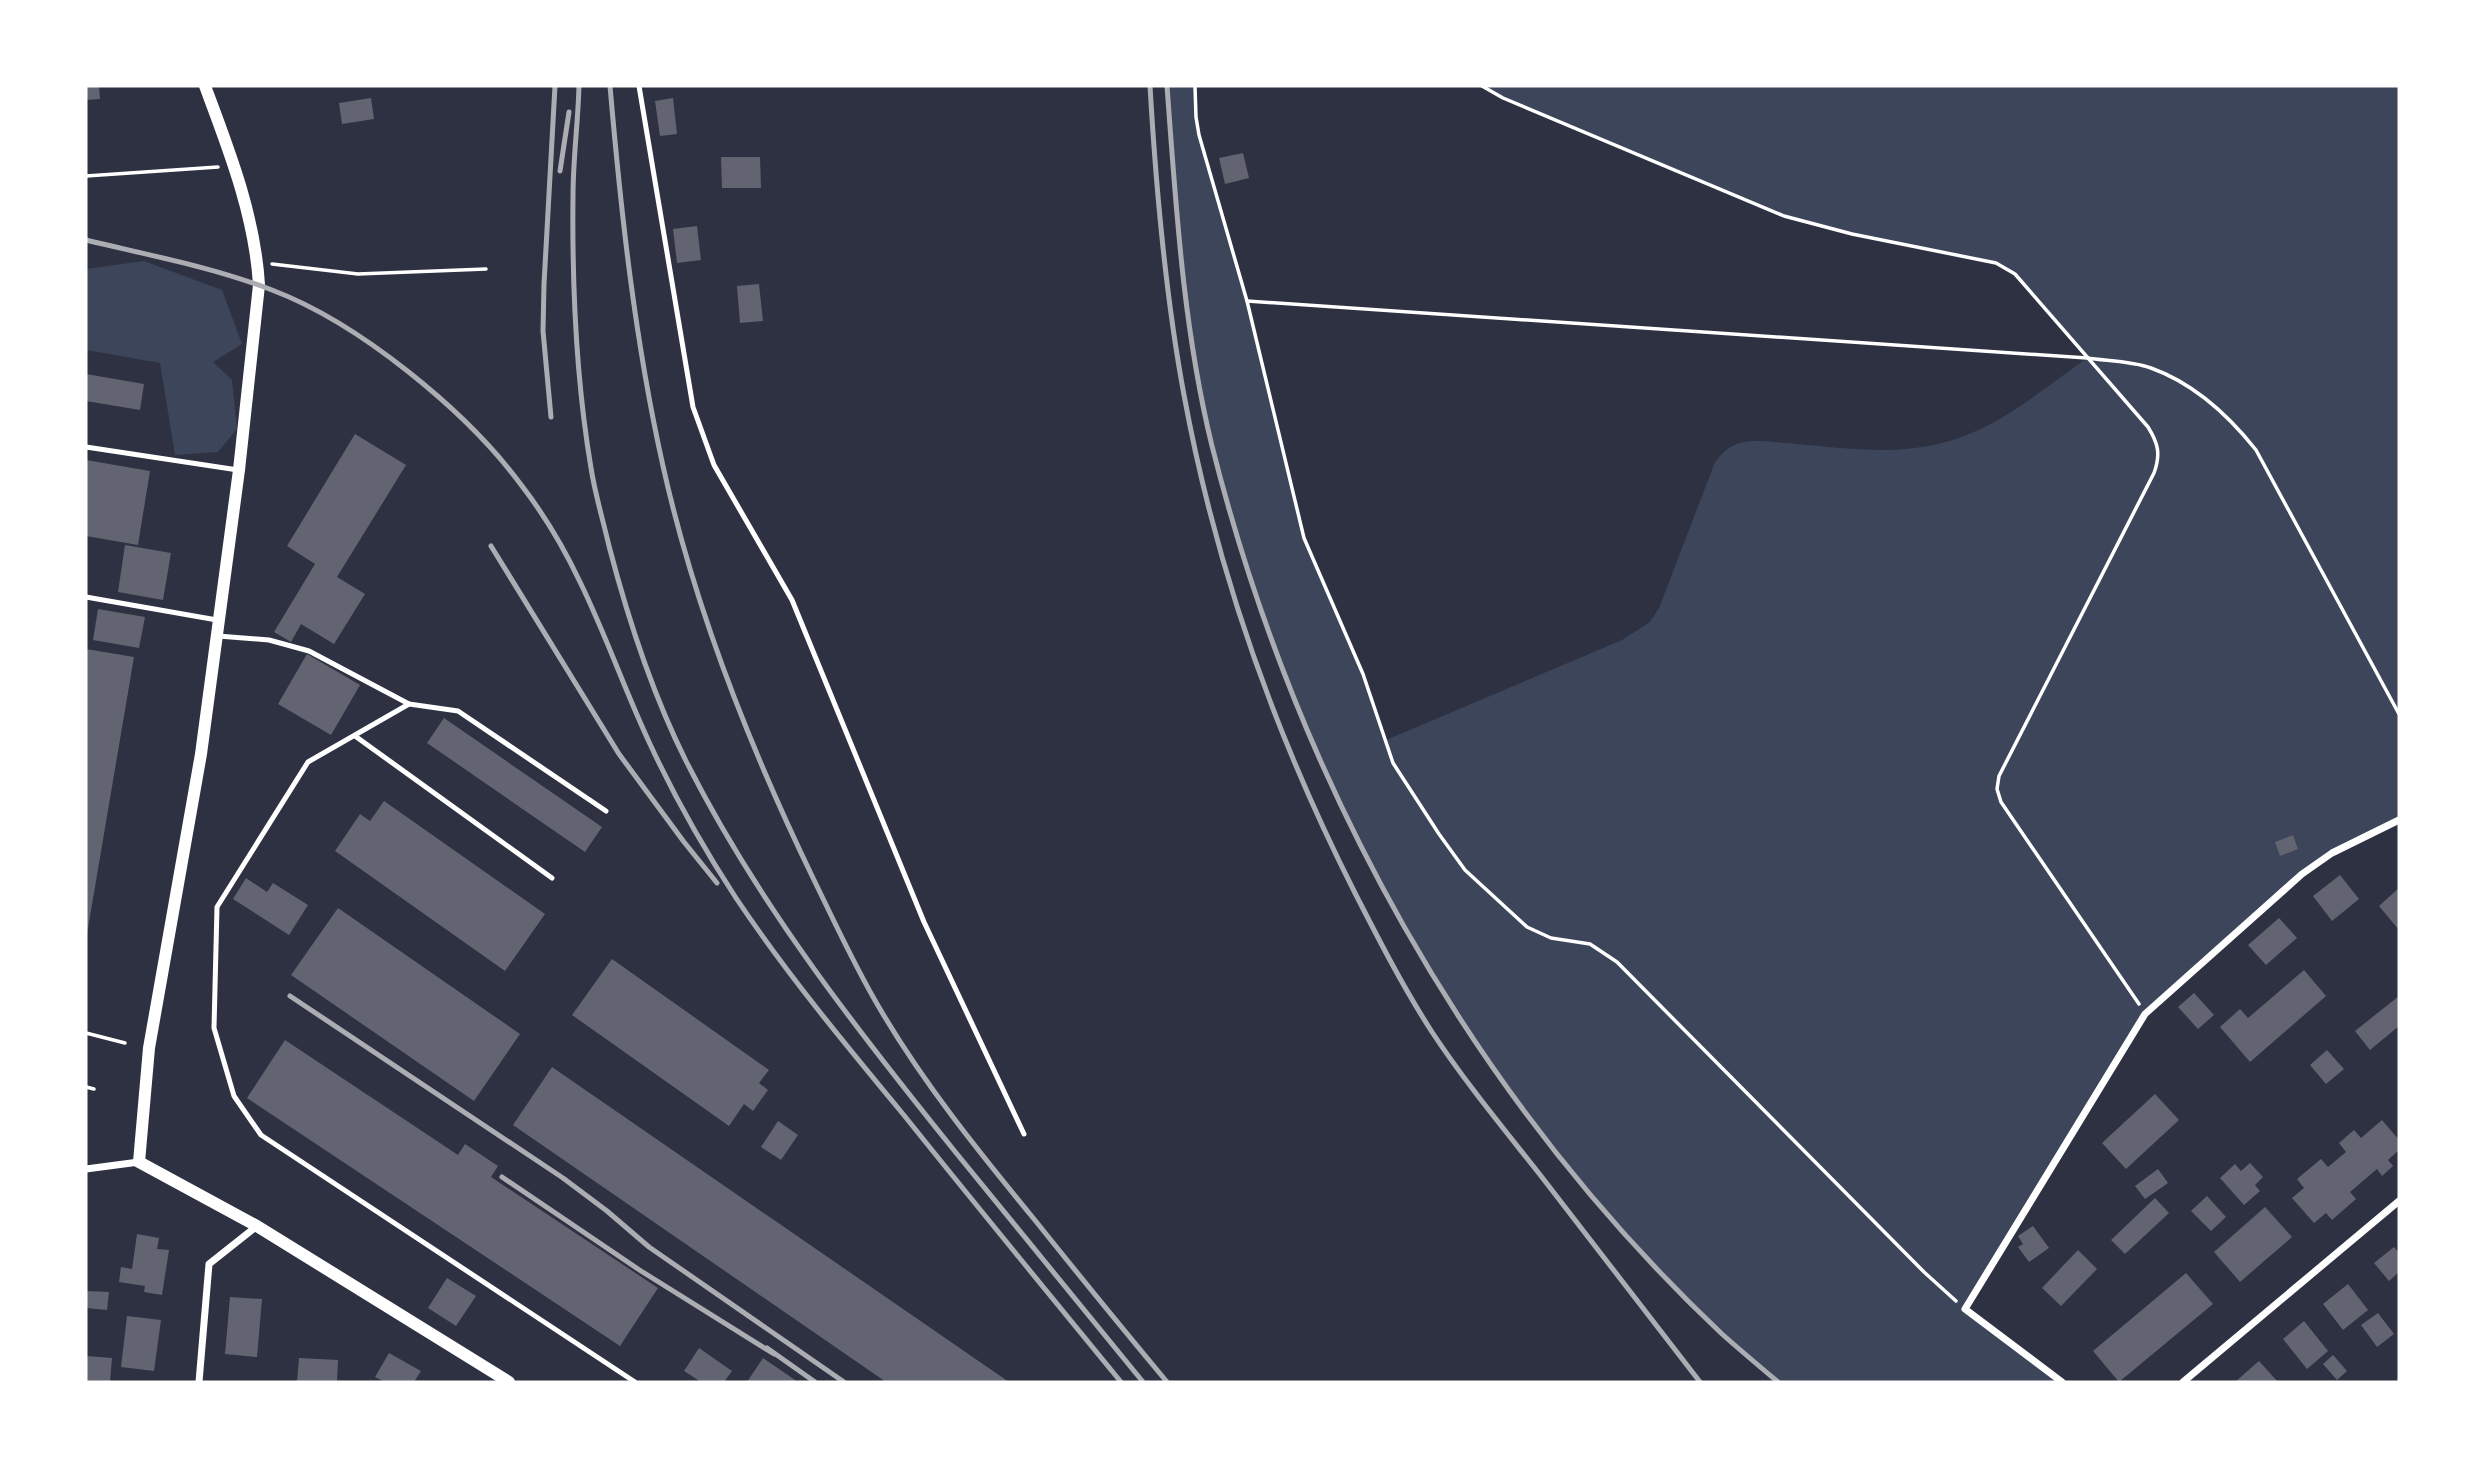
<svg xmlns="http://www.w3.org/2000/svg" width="2485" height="1468" font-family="'Playfair Display',serif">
<rect width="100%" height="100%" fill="#2d3142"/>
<g fill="#3c4559">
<path d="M1167,86H1195L1196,117L1199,135L1247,301L1304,537L1363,674L1386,740L1622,640L1650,622L1659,608L1715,462C1722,453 1729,446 1740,443C1755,439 1773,442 1788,443C1820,446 1852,450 1884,450C1975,450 2018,407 2087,358L2015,274L1996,263L1852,234L1784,216L1503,98L1482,86H2399V820L2332,853L2145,1014L1965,1309L2062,1382H1778C1494,1135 1303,811 1212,446C1183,328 1175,206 1167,86Z"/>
<path d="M144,261L222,290L242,344L213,362L232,380L237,429L218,452L175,455L160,363L86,350V269Z"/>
</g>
<g fill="#626471">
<path d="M86,86H99L100,99L86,100Z"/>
<path d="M371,98L374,119L342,124L339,103Z"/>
<path d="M673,98L677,134L660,136L655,101Z"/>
<path d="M1243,153L1249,178L1225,184L1219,158Z"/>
<path d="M721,157H760L761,188H722Z"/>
<path d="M697,226L701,260L677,263L673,229Z"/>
<path d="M759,284L763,321L740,323L737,286Z"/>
<path d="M86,374L144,384L140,410L86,401Z"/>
<path d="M355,434L406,465L337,577L365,594L334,644L301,624L291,642L274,632L315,564L287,546Z"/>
<path d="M86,460L150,471L138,545L86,536Z"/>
<path d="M125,545L171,553L163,600L118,592Z"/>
<path d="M98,609L145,617L139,648L93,640Z"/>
<path d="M86,649L134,657L87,934L86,933Z"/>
<path d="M307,654L360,685L331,735L278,704Z"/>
<path d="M444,718L602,827L585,852L427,743Z"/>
<path d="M384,801L545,914L505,971L335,851L360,814L370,821Z"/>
<path d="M2293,835L2298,849L2280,856L2275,842Z"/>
<path d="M2340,875L2359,899L2332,921L2313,896Z"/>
<path d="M246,878L267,892L273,883L308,905L289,935L233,899Z"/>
<path d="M2399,888V930L2379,906Z"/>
<path d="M338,908L520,1034L474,1101L291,975Z"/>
<path d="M2279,918L2297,938L2266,965L2248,945Z"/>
<path d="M612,959L769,1070L759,1083L768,1090L753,1111L744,1104L729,1126L572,1015Z"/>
<path d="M2304,970L2326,996L2250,1062L2220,1027L2240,1009L2248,1018Z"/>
<path d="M2194,993L2214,1015L2198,1029L2178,1007Z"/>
<path d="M2399,996V1026L2370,1050L2355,1031Z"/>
<path d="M285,1040L458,1155L465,1144L498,1166L491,1177L658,1288L620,1346L247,1098Z"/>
<path d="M2327,1050L2344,1069L2326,1084L2310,1065Z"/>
<path d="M552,1067L1009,1382H886L513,1125Z"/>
<path d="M2155,1094L2179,1120L2126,1169L2102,1143Z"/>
<path d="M2382,1120L2399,1140V1150L2388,1160L2393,1166L2382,1176L2377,1169L2350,1192L2356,1199L2332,1220L2326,1213L2314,1223L2292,1198L2304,1188L2297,1179L2321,1159L2328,1167L2346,1152L2339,1143L2354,1130L2361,1138Z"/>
<path d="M778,1121L798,1135L781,1160L761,1147Z"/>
<path d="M2250,1163L2263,1177L2255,1185L2260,1191L2244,1205L2220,1178L2235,1164L2241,1171Z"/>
<path d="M2158,1169L2168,1183L2145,1199L2135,1186Z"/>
<path d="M2207,1196L2226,1217L2211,1231L2191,1211Z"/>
<path d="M2155,1198L2169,1213L2125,1254L2111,1240Z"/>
<path d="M2265,1207L2292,1237L2240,1282L2214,1252Z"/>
<path d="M2033,1226L2049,1248L2029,1262L2018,1247L2023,1244L2018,1236Z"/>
<path d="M137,1234L159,1238L157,1249L169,1250L162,1295L144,1292L145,1286L119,1282L121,1267L132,1269Z"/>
<path d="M2394,1247L2399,1253V1272L2389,1281L2374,1263Z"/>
<path d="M2078,1250L2097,1269L2061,1306L2042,1288Z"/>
<path d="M2186,1273L2213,1304L2119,1382L2093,1351Z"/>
<path d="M447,1278L476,1296L456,1326L428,1308Z"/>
<path d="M2348,1284L2368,1310L2343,1330L2323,1304Z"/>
<path d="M86,1291L109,1292L107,1310L86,1308Z"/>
<path d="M230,1297L262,1299L257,1357L225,1354Z"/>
<path d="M2378,1313L2394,1334L2377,1347L2361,1325Z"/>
<path d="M127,1316L161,1320L154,1371L121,1367Z"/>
<path d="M2304,1321L2328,1351L2307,1369L2283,1339Z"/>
<path d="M699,1348L732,1371L724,1382H701L684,1371Z"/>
<path d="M389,1353L421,1371L414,1382H385L375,1377Z"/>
<path d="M2333,1355L2347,1371L2337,1380L2323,1364Z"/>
<path d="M86,1356L112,1358L110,1382H86Z"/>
<path d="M299,1358L338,1360L337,1382H297Z"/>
<path d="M763,1358L798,1382H747Z"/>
<path d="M2259,1361L2278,1382H2235Z"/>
</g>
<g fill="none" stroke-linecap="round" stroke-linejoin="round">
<g stroke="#fff" stroke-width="3.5">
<path d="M1195,86L1196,117L1199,135L1247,301L1304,538L1363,674L1393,763L1439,834L1465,870L1527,927L1551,938L1590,944L1617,962L1924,1272L1956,1301"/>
<path d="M1482,86L1503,98L1784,216L1852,234L1996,263L2015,274L2148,427C2158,443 2161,454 2154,473L1999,776L1997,789L2001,802L2139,1004"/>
<path d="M86,176L218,167"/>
<path d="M272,264L358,274L486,269"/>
<path d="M1247,301L2087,358C2107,361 2132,361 2151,368C2193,383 2229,416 2256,450L2399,714"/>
<path d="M86,1033L125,1043"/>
<path d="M86,1087L94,1089"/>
</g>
<g stroke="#fff" stroke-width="5">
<path d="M639,86L693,407L714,465L792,600L924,922L1024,1134"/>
<path d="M86,447L238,470"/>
<path d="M86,597L217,620"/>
<path d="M218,636L269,640L309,651L409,704L458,711L606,811"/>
<path d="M409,704L308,762L217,907L214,1028L234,1096L261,1135L635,1382"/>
<path d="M355,736L552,878"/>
</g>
<g stroke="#fff" stroke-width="7">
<path d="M86,1169L139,1162"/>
<path d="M199,1382L209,1264L257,1226"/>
<path d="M2062,1382L1965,1309L2145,1014L2302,874L2332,853L2399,820"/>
<path d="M2183,1382L2399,1201"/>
</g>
<path stroke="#fff" stroke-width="12" d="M205,86C229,150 255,216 259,285L239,470L201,754L149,1048L139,1162L257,1226L509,1382"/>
<g stroke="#abadb3" stroke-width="5">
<path d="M579,86C578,123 573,159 573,196C572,286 576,379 591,468C595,494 603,520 609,546C628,619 652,693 686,761C758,904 857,1030 957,1154C1019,1230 1081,1306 1143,1382"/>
<path d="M610,86C621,213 635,341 663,466C695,610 750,748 814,880C835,923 855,967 880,1009C924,1084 979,1152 1034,1219C1078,1274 1122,1328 1167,1382"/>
<path d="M1150,86C1156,189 1165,293 1184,395C1216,569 1275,735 1355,893C1379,940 1403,987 1432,1032C1465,1082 1504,1129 1541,1176C1594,1245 1647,1314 1700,1382"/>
<path d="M1167,86C1176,206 1183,328 1212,446C1297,782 1469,1095 1722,1334C1740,1350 1759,1366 1778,1382"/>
<path d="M560,171L569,112"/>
<path d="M86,240C148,255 212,267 272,290C359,323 467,411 522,486C545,516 564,548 580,582C606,635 625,691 650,744C675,798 704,849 736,898C787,974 845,1044 903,1114C975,1204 1048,1293 1121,1382"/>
<path d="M551,417L543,331L544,284L555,86"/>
<path d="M491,546L619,754L684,842L717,883"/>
<path d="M290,996L563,1178L607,1211L649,1247L844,1382"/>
<path d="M502,1177L641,1271L774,1354"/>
<path d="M767,1348L815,1382"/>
</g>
</g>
<rect width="2485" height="1468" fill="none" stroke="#ffffff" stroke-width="175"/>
</svg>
